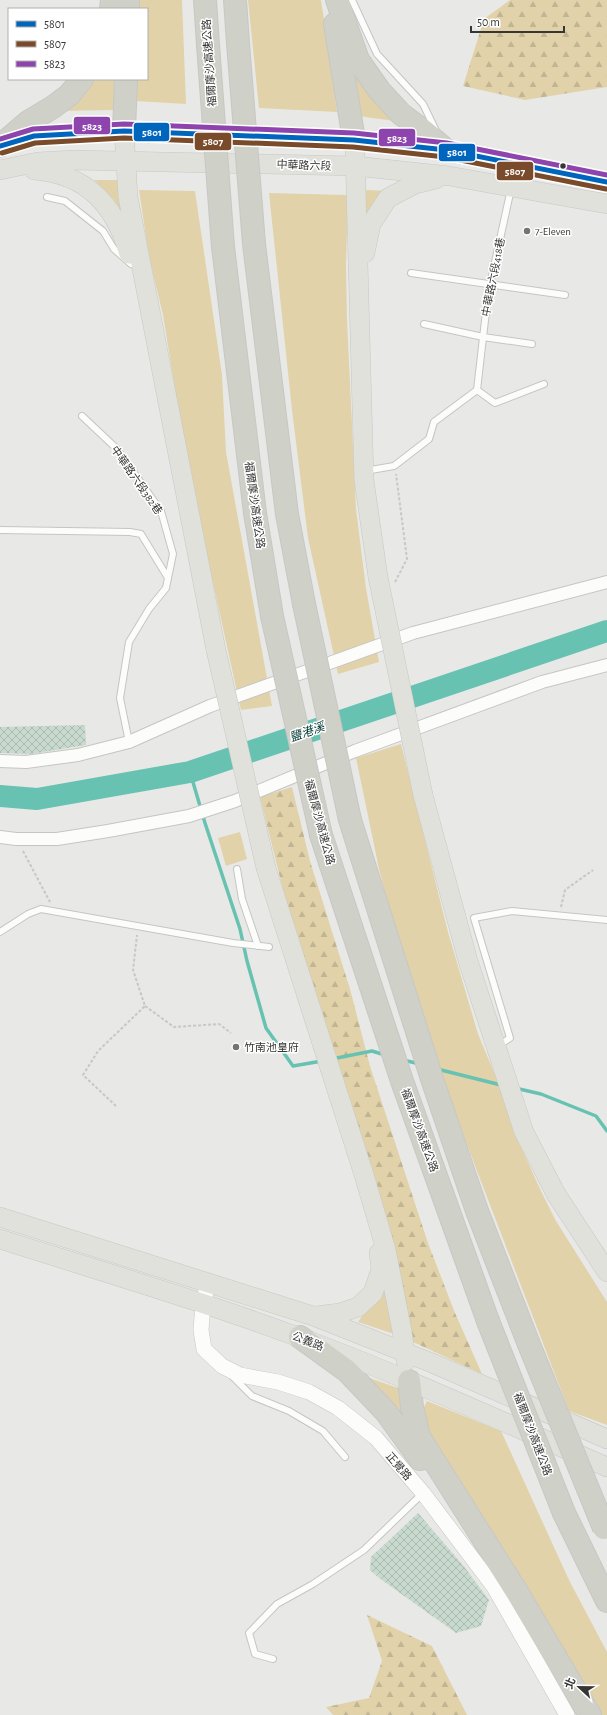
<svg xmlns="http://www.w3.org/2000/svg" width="607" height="1715" font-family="'Alegreya Sans','Noto Sans TC',sans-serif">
<defs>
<pattern id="forest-firs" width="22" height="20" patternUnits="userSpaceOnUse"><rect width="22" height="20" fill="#e1d2aa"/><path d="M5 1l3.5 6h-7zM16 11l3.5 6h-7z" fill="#c2b593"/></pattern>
<pattern id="building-cross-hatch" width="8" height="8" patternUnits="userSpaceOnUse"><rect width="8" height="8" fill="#c8dace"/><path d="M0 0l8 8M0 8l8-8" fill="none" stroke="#acbcb2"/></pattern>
</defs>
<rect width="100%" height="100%" fill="#e8e9e7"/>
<g fill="#e1d2aa">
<path d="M137,0H182L186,104L135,101V79H147V9H137Z"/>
<path d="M248,0H321L328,45L337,112L259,108Z"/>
<path d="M348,46L402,122L358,116Z"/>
<path d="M93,79H114L115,110L58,111L79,96Z"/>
<path d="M94,180H121L128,225L114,200Z"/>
<path d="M139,190L195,191L222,375L226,452L272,706L241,710L199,519L181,427L163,315L149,257Z"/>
<path d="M366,190L391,191L368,219L365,211Z"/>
<path d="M269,193L348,195L346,267L347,320L356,509L366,588L379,662L338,674L308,538L292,410Z"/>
<path d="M401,744L448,932L478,1034L496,1077L525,1156L541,1191L556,1221L607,1302V1425L569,1411L456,1116L414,993L397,937L379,869L356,758Z"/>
<path d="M240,832L247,859L226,866L218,838Z"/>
<path d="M384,1283L394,1334L358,1322Z"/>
<path d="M361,1375L398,1388L410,1433Z"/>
<path d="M427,1401L501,1431L569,1580L607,1652V1715H599L531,1595L486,1523L431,1440L422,1411Z"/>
</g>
<g fill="url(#forest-firs)">
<path d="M510,0H607V87L525,100L463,86L484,19Z"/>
<path d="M292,787L310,861L350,989L370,1066L428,1243L455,1313L482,1374L411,1341L290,918L260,797Z"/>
<path d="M367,1615L432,1646L467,1715H333L326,1707L369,1698L382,1661Z"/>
</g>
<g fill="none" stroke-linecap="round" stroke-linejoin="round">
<g stroke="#68c2b2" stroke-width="3.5">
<path d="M190,772L205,823L240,929L247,961L266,1028L293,1066L322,1061"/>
<path d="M332,1059L372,1051L385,1055"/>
<path d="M403,1060L420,1064"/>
<path d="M437,1069L501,1085"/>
<path d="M515,1088L541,1094L596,1116L607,1131"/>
</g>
<path stroke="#68c2b2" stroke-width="22" d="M0,796L37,799L190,772L607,631"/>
</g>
<g fill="url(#building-cross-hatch)">
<path d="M85,725L86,745L31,754L0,753V727Z"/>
<path d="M418,1513L462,1564L489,1600L481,1626L456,1633L379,1578L370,1570L371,1557Z"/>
</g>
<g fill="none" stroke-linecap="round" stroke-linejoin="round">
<defs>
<g id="service">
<path d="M352,0L377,54L423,104L436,131"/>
<path d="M47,197L65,201L103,231L114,249L131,264"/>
<path d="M411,273L565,295"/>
<path d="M424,324L483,337L532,344"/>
<path d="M477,390L488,294L516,166"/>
<path d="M477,390L495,403L544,384"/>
<path d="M82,416L117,449L161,511L173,554L168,578"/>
<path d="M365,471L394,466L429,439L434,422L477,390"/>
<path d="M0,530L130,532L141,534L168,578L166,588L149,609L129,642L120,698L129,742"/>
<path d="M237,869L242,899L258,946"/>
<path d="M0,932L28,914L41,909L233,943L269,947"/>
<path d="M498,1046L510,1038L474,918L512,911L607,920"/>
<path d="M233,1377L252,1396L289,1411L323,1431L345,1457"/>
<path d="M273,1659L255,1654L249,1633L277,1604L313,1584L364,1550L423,1493"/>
</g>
<g id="minor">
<path d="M0,761L26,762L78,755L129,742L210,706L413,633L607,582"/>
<path d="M0,837L16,839H57L108,831L189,816L235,801L355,751L542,682L607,665"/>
</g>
<path id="tertiary" d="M208,1283L203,1304L201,1330L204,1349L222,1366L240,1375L278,1382L309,1392L338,1408L376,1438L423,1493L494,1587L567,1715"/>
<g id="primary">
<path d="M124,131L128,197L216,650"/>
<path d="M2,145L34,136L124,131L354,140L446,150L607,182"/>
<path d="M355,153L364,480L378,577"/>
<path d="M0,170L38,162L74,160L355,166L449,176L607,204"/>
<path d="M34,170C87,174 115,205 129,254"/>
<path d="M365,253L371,224L388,198L415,184L436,179"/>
<path d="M423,795L468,961L524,1132L556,1194L607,1272"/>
<path d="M266,868L364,1175L386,1250L402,1331L406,1361"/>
<path d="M0,1217L313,1316L432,1363L607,1439"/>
<path d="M0,1239C100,1271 202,1301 301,1338C404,1376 505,1423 607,1467"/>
<path d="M316,1316L340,1313L358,1307L373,1293L381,1269L379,1253"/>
</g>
<g id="motorway">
<path d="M205,0L208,45"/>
<path d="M235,0L238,43"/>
<path d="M337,0L358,60L379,90L401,114L425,132L446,150"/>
<path d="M111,9L112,0"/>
<path d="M128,9V0"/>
<path d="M335,24L354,140"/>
<path d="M124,131L126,79"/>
<path d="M0,146L28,122L53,107L69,95L82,79"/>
<path d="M254,244L287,514L304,604"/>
<path d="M223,247L255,513L272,616"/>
<path d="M350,820L432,1079L477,1211L528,1342"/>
<path d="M321,835L402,1081L488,1321"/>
<path d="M300,1337L347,1371L386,1412L420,1459"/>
<path d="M409,1381L412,1407L419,1437L517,1592L590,1715"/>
<path d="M564,1513L607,1601"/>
</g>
</defs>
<use href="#service" stroke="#c5c6c4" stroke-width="8"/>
<use href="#minor" stroke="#c5c6c4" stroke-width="14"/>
<use href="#tertiary" stroke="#c5c6c4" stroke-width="16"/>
<use href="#primary" stroke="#c7c7c6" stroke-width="20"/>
<use href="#motorway" stroke="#c7c7c6" stroke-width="24"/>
<g stroke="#c6c7c6" stroke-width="2" stroke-dasharray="3 2" stroke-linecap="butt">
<path d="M395,582L407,559L396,474"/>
<path d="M23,851L50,902"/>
<path d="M561,907L565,890L593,870"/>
<path d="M145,1006L174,1027L219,1024L231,1033"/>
<path d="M116,1106L83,1075L98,1051L145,1006L133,970L137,935"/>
</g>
<use href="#service" stroke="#fcfcfb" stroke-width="6"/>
<use href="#minor" stroke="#fcfcfb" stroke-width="12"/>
<use href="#tertiary" stroke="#fcfcfb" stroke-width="15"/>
<use href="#primary" stroke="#e0e1db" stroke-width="19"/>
<use href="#motorway" stroke="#cfd0c7" stroke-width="22"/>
<defs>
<g id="primary-bridge">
<path d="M378,577L423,795"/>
<path d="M216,650L266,868"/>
</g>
<g id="motorway-bridge">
<path d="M238,43L254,244"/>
<path d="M208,45L223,247"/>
<path d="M304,604L350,820"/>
<path d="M272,616L321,835"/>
<path d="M488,1321L564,1513"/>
<path d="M528,1342L604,1528"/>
</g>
</defs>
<use href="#primary-bridge" stroke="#c7c7c6" stroke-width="20" stroke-linecap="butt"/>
<use href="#motorway-bridge" stroke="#c7c7c6" stroke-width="24" stroke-linecap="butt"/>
<use href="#primary-bridge" stroke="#e0e1db" stroke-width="19"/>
<use href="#motorway-bridge" stroke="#cfd0c7" stroke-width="22"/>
<defs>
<path id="bus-1" d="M0,146L34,136L124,131L354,140L446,150L607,182"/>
<path id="bus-2" d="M2,153L35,143L124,138L353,147L445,157L606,189"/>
<path id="bus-3" d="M0,139L33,129L124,124L354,133L447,143L607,175"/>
</defs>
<use href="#bus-1" stroke="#fff" stroke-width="8"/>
<use href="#bus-2" stroke="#fff" stroke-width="8"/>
<use href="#bus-3" stroke="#fff" stroke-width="8"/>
<use href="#bus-1" stroke="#0065bd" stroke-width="5"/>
<use href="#bus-2" stroke="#7a4b2a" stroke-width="5"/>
<use href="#bus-3" stroke="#8e44ad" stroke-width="5"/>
</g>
<circle fill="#363735" stroke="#fff" stroke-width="1.5" cx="563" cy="166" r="3.5"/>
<g fill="#747573" stroke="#fff" stroke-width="1.5">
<circle cx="527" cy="231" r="4"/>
<circle cx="236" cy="1047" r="4"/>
</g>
<g text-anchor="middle" stroke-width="3" stroke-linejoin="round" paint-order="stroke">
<g font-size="11" fill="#363735" stroke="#fff">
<text transform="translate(209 63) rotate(-94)" y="4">福爾摩沙高速公路</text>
<text transform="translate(304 165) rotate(2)" y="4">中華路六段</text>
<text transform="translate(493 277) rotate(-79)" y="4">中華路六段418巷</text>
<text transform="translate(137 480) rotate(55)" y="4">中華路六段382巷</text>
<text transform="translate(255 505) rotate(82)" y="4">福爾摩沙高速公路</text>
<text transform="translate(320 822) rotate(75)" y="4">福爾摩沙高速公路</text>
<text transform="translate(420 1130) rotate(70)" y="4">福爾摩沙高速公路</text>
<text transform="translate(308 1341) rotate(21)" y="4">公義路</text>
<text transform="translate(533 1434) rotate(69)" y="4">福爾摩沙高速公路</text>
<text transform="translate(399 1466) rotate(49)" y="4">正覺路</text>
</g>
<g font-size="11" fill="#363735" stroke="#fff" text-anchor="start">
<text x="535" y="235">7-Eleven</text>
<text x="244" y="1051">竹南池皇府</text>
</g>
<g font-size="12" font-style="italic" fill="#013b32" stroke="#fff">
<text transform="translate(307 732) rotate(-19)" y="4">鹽港溪</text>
</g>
</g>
<g stroke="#fff" stroke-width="1.5">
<rect x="73" y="116" width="38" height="19" rx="4" fill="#8e44ad"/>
<rect x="133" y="122" width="37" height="20" rx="4" fill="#0065bd"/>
<rect x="378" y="128" width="38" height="19" rx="4" fill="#8e44ad"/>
<rect x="194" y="132" width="38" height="19" rx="4" fill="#7a4b2a"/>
<rect x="438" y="143" width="38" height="19" rx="4" fill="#0065bd"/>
<rect x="496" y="161" width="38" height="20" rx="4" fill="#7a4b2a"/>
</g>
<g font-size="11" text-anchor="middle" font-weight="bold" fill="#fff">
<text x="92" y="130">5823</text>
<text x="152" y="136">5801</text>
<text x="397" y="142">5823</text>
<text x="213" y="145">5807</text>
<text x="457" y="156">5801</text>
<text x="515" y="175">5807</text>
</g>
<rect x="8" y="8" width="140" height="72" fill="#ffffff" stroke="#afafae"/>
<rect x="16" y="21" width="20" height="6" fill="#0065bd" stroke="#afafae"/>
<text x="44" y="28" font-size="12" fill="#363735">5801</text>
<rect x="16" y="41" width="20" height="6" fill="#7a4b2a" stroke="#afafae"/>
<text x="44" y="48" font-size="12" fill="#363735">5807</text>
<rect x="16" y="61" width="20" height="6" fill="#8e44ad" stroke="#afafae"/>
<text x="44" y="68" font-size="12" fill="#363735">5823</text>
<g transform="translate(579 1687) rotate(292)" stroke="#ffffff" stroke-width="3" paint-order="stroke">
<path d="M0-3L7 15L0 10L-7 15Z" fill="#363735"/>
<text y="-6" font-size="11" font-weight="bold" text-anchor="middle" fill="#363735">北</text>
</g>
<path d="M471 26v6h93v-6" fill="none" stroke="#363735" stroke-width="2"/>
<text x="477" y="26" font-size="12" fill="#363735" stroke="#ffffff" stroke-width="3" paint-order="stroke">50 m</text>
</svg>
